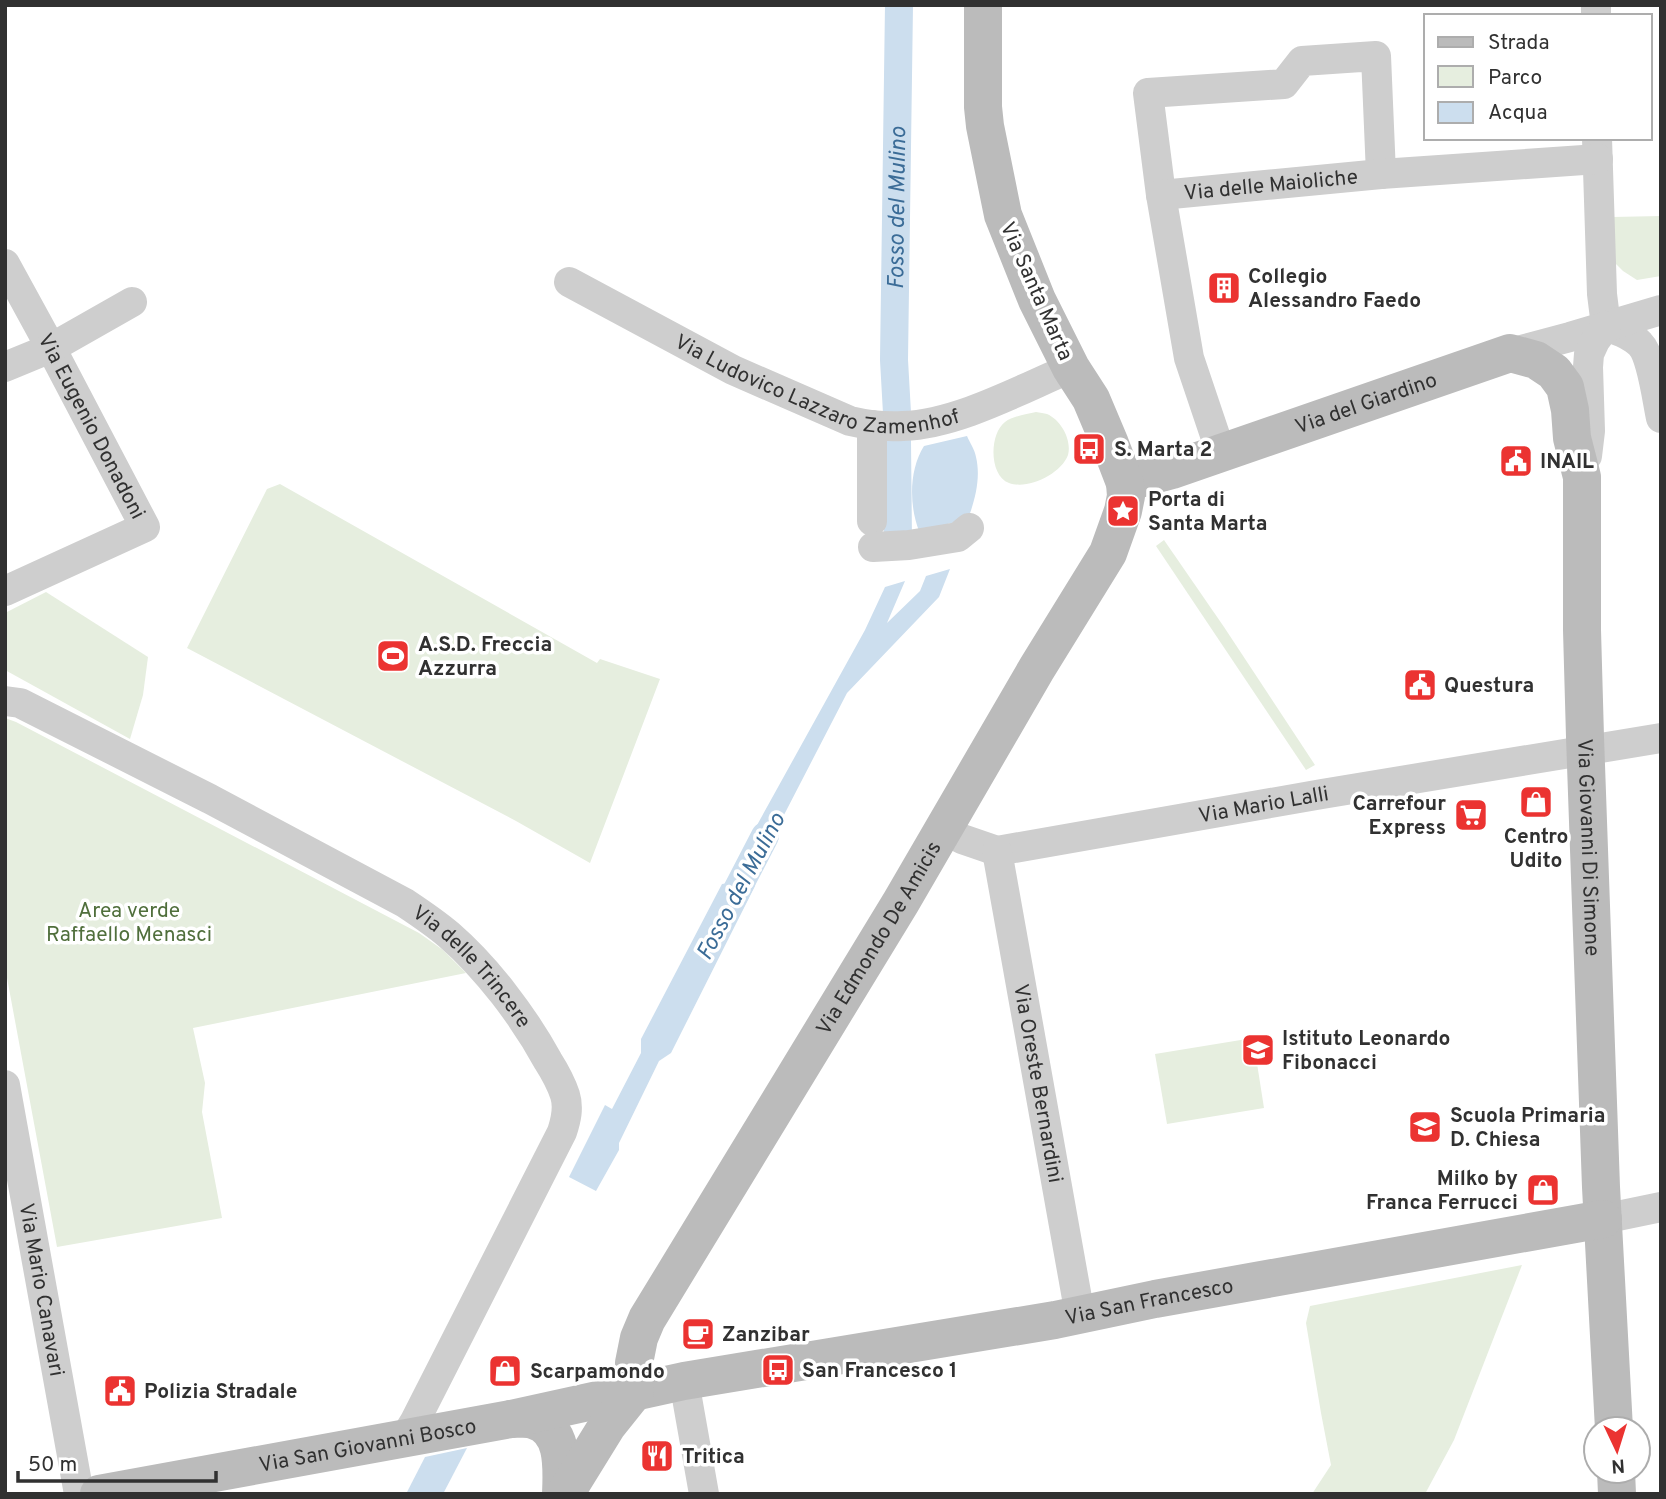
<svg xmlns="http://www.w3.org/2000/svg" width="1666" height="1499" font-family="Overpass,sans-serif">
<rect width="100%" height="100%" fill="#fff"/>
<g fill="#e6eedf">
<path d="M1661,216V276L1637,280L1623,271L1613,261L1612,217Z"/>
<path d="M1036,412C1040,413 1044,413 1047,414C1061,420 1072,440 1068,455C1061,474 1028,490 1009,483C989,476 989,434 1005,422C1013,416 1027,414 1036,412Z"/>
<path d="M280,484L597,663L600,659L660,679L590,863L516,821L187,648L267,489Z"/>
<path d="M1164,540L1224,627L1315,765L1306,770L1156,546Z"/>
<path d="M46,592L148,657L143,695L130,739L5,670V613Z"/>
<path d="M5,718L16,722L419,933L443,950L466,973L193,1028L205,1083L202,1112L222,1218L57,1247L5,967Z"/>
<path d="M1253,1038L1264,1108L1167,1124L1155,1054Z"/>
<path d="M1522,1265L1454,1440L1425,1494H1312L1331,1465L1321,1413L1306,1323L1310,1306Z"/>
</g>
<g fill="#ccdeee">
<path d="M967,436C970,443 975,450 976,457C981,478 975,500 968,519L919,531C909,505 909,470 924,446Z"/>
<path d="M950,569L939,597L847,693L756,869L731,872L865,630L885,587L905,581L887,623L920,591L926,576Z"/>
<path d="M756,879L755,886L671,1053L659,1061L619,1143V1150L596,1191L569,1177L605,1105L612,1109L641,1053V1039L722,884Z"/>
<path d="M467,1448L443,1494H406L425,1457Z"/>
</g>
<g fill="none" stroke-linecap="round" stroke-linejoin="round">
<g stroke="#ccdeee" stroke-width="28">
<path id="s1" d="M897,413L894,360L899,5"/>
<path d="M897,441L898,541"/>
<path d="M724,915L765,836"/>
</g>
<g stroke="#cecece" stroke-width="30">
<path d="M1596,5V16"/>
<path d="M1597,138L1602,294L1606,326"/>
<path d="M1161,195L1148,93L1284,84L1302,61L1376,56L1381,174"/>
<path id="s2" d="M5,264L51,348L145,527L5,591"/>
<path id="s3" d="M569,282L733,370L850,421C867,425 885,427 903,426C958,424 1021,389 1071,368"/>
<path d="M1606,326C1617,330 1632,335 1640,344C1652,356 1657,400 1661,418"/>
<path d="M1510,353L1570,337L1661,310"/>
<path d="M5,367L51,348L132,302"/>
<path d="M872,425V521"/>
<path id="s4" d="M1221,453L1189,358L1161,195L1381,174L1598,159"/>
<path d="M1587,456L1590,431L1588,367L1589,354L1595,341L1606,326"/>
<path d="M873,547L909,545L958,537L969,528"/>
<path id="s5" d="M5,701L20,703L210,799L405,903C420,913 435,923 449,935C487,968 524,1017 548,1061C555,1072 561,1083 565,1095C569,1108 566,1120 562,1132L415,1421L404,1439"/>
<path id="s6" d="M943,829L962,839L997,851L1322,794L1661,738"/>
<path id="s7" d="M997,851L1080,1315"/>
<path id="s8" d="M5,1085L79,1494"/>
<path d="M1603,1219L1661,1207"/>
<path d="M684,1381L704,1494"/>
</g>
<g stroke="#bbb" stroke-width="38">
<path id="s9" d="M1125,483L1172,470L1510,353L1536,360L1554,372L1565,387L1570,410L1572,438L1582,477V630L1585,737L1601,1187L1614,1429"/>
<path id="s10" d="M635,1391L634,1363L639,1338L647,1319L901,902L1037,668L1108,553L1123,511L1126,496L1125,483L1110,444L1091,399L1071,368L1037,300L1003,215L985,126L983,107V5"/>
<path d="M511,1419C518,1419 527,1418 533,1420C565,1428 562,1469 561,1494"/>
<path d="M1616,1471L1617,1494"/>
<path id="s11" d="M99,1494L511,1419L684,1381L1055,1320L1155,1299L1603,1219"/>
<path d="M565,1494L607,1426L635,1391"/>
</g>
</g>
<defs>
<symbol id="building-square" viewBox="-11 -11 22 22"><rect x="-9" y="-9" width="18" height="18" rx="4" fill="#eb3331" stroke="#fff"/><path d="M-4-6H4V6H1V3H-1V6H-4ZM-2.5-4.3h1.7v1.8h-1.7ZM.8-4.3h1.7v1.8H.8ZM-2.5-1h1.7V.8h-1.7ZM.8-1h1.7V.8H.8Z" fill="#fff"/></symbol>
<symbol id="bus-square" viewBox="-11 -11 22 22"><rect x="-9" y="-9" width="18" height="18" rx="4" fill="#eb3331" stroke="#fff"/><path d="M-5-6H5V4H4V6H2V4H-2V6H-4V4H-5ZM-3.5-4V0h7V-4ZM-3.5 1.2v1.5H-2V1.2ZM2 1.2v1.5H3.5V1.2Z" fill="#fff"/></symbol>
<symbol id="civic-square" viewBox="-11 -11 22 22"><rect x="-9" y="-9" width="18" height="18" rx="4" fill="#eb3331" stroke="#fff"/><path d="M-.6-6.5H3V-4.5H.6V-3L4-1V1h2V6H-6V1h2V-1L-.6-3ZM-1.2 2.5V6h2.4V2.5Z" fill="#fff"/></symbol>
<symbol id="sight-square" viewBox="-11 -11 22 22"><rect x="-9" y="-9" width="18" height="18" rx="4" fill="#eb3331" stroke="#fff"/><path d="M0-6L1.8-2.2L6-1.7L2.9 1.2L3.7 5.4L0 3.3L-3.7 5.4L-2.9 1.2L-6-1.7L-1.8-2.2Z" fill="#fff"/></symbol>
<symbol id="stadium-square" viewBox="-11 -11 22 22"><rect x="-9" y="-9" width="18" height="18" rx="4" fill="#eb3331" stroke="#fff"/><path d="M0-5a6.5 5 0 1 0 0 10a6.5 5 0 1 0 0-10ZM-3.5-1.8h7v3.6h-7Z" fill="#fff"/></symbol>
<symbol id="shop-square" viewBox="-11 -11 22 22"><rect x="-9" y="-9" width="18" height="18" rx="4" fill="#eb3331" stroke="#fff"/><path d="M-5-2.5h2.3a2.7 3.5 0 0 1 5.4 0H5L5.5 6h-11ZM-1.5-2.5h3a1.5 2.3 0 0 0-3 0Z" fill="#fff"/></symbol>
<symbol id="supermarket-square" viewBox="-11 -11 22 22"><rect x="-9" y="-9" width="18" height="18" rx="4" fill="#eb3331" stroke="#fff"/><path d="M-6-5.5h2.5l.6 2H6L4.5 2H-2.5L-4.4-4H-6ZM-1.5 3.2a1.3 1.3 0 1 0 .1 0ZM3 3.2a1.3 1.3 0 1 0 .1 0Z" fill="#fff"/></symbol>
<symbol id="school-square" viewBox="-11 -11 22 22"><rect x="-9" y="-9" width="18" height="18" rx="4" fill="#eb3331" stroke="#fff"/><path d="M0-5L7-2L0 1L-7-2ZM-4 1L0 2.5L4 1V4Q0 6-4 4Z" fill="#fff"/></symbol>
<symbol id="cafe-square" viewBox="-11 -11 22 22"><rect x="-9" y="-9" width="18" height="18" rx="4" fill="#eb3331" stroke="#fff"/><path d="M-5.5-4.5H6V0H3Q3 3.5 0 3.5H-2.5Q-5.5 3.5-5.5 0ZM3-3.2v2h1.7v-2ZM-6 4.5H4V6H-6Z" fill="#fff"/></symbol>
<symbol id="restaurant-square" viewBox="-11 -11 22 22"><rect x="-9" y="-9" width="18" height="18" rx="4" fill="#eb3331" stroke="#fff"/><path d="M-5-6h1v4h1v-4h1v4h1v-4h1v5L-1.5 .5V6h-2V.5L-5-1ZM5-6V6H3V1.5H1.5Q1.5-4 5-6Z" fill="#fff"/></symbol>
</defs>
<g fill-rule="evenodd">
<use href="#building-square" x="1205" y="269" width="38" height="38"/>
<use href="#bus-square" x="1070" y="430" width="38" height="38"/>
<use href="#civic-square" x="1497" y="442" width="38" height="38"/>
<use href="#sight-square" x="1104" y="492" width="38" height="38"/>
<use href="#stadium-square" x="374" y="637" width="38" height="38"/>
<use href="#civic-square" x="1401" y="666" width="38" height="38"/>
<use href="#shop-square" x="1517" y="783" width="38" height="38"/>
<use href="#supermarket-square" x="1452" y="796" width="38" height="38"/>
<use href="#school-square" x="1239" y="1031" width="38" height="38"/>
<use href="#school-square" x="1406" y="1108" width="38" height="38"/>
<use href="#shop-square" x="1524" y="1171" width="38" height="38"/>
<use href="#cafe-square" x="679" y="1315" width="38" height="38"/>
<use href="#bus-square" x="759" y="1351" width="38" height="38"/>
<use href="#shop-square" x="486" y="1352" width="38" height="38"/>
<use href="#civic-square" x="101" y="1372" width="38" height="38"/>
<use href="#restaurant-square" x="638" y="1437" width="38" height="38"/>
</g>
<g text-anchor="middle" stroke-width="7" stroke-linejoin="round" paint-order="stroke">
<g font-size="21" fill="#313131" stroke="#fff">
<text dy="7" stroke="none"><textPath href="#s4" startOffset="376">Via delle Maioliche</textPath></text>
<text transform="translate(1037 291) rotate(66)" y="7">Via Santa Marta</text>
<text dy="7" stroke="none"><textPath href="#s3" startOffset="273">Via Ludovico Lazzaro Zamenhof</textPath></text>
<text dy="7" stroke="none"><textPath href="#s9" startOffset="254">Via del Giardino</textPath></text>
<text dy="7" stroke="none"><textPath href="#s2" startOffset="184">Via Eugenio Donadoni</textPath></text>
<text dy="7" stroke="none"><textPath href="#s6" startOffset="329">Via Mario Lalli</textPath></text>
<text dy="7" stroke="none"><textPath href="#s9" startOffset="936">Via Giovanni Di Simone</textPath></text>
<text dy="7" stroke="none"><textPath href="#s10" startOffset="520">Via Edmondo De Amicis</textPath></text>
<text dy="7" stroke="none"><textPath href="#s5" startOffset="542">Via delle Trincere</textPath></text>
<text dy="7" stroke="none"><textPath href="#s7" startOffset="236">Via Oreste Bernardini</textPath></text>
<text dy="7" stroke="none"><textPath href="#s8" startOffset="208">Via Mario Canavari</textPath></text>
<text dy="7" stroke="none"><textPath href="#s11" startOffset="1068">Via San Francesco</textPath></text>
<text dy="7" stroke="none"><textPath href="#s11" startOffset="273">Via San Giovanni Bosco</textPath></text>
</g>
<g font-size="21" font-weight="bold" fill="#313131" stroke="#fff" text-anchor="start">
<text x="1248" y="283">Collegio<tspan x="1248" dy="24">Alessandro Faedo</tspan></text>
<text x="1114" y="456">S. Marta 2</text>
<text x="1540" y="468">INAIL</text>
<text x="1148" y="506">Porta di<tspan x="1148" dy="24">Santa Marta</tspan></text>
<text x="418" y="651">A.S.D. Freccia<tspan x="418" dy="24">Azzurra</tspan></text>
<text x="1444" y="692">Questura</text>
<text x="1446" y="810" text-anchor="end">Carrefour<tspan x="1446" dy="24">Express</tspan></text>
<text x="1536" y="843" text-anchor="middle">Centro<tspan x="1536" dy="24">Udito</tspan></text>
<text x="1282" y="1045">Istituto Leonardo<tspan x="1282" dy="24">Fibonacci</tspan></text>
<text x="1450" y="1122">Scuola Primaria<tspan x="1450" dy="24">D. Chiesa</tspan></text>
<text x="1518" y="1185" text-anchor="end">Milko by<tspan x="1518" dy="24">Franca Ferrucci</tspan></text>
<text x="722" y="1341">Zanzibar</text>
<text x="802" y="1377">San Francesco 1</text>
<text x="530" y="1378">Scarpamondo</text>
<text x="144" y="1398">Polizia Stradale</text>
<text x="682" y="1463">Tritica</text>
</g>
<g font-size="21" fill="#506f3c" stroke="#fff">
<text x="129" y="917">Area verde<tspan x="129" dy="24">Raffaello Menasci</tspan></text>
</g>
<g font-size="23" font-style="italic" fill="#3b6c97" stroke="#fff">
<text dy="8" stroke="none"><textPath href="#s1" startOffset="205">Fosso del Mulino</textPath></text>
<text transform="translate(740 886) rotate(-62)" y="8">Fosso del Mulino</text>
</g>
</g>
<rect width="1666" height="1499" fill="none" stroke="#313131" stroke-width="14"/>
<rect x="1424" y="14" width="228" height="126" fill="#ffffff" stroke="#adadad" stroke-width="2"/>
<rect x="1438" y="37" width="35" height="10" fill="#bbbbbb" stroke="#adadad" stroke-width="2"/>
<text x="1488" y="49" font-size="21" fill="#313131">Strada</text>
<rect x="1438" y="66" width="35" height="21" fill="#e6eedf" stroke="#adadad" stroke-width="2"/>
<text x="1488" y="84" font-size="21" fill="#313131">Parco</text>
<rect x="1438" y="102" width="35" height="21" fill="#ccdeee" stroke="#adadad" stroke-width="2"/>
<text x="1488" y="119" font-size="21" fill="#313131">Acqua</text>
<g transform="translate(1617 1450) rotate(176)"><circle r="33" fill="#ffffff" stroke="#adadad" stroke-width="2"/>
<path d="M0-5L12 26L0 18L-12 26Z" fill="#eb3331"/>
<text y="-10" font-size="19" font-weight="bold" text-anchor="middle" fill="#313131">N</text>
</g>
<path d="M18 1471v10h198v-10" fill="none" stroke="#313131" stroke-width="3.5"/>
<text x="28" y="1471" font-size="21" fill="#313131" stroke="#ffffff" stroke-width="5" paint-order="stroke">50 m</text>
</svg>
